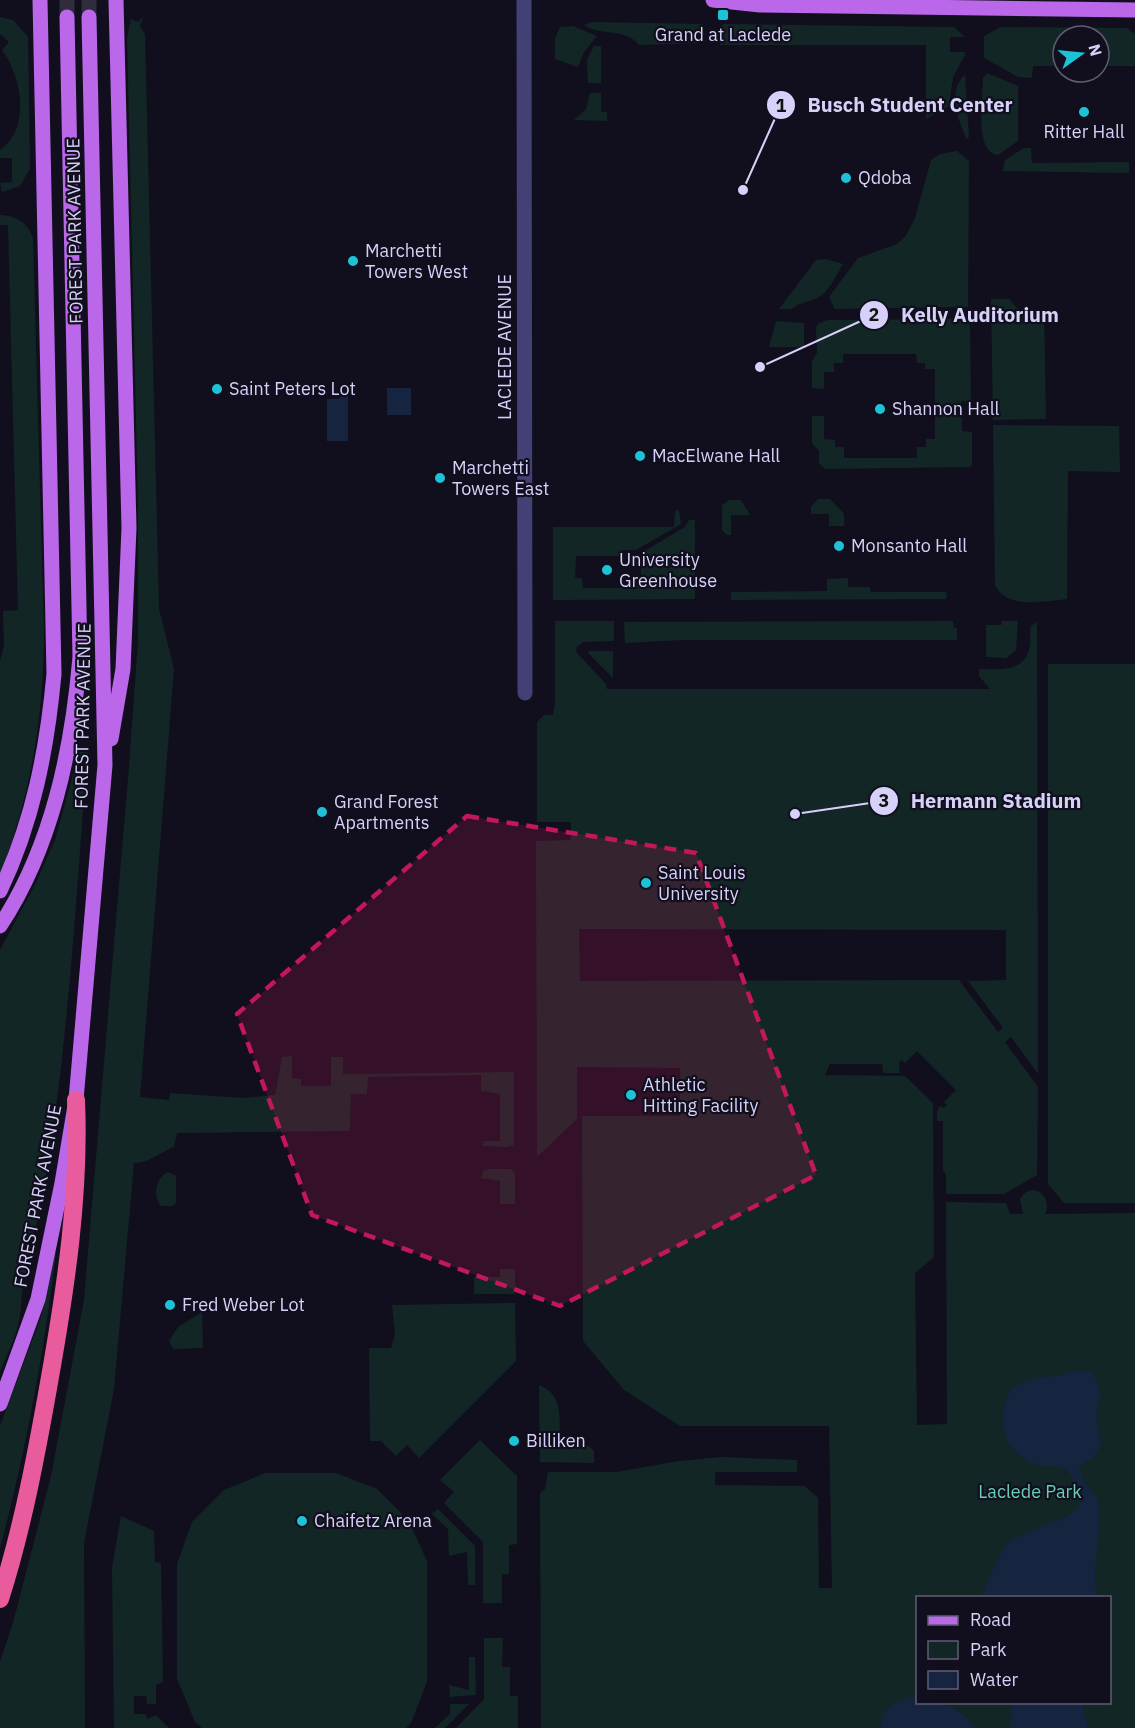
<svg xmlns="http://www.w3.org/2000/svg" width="1135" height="1728" font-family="'IBM Plex Sans',sans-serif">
<rect width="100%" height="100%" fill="#110f1d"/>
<g fill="#122625" fill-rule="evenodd">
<path d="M144,16L140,26L145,34L159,609L174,669L140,1097L169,1100L170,1093L243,1098L275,1095L282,1057L292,1056V1078L301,1079V1086H331V1057H343V1074L514,1072V1145L507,1147L482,1146L484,1141H500V1094L481,1091V1075L368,1077L367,1094H351L350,1131L177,1133L174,1147C161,1152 147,1164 134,1163L114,1389L84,1543L85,1728H0V1662L14,1619L51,1476L84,1300L129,766L138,641V503L127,37L131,19L138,22Z"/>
<path d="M0,17L13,20L28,37L30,169L20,186L2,192L0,183L12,182V158H0V150C31,130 22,76 2,50L9,42L0,34Z"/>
<path d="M592,22L703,24V43L639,45C625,27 601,37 584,25Z"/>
<path d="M723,24L954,27L965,37H950V52H965V55L953,77L949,106L926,119V45H720L719,30Z"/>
<path d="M573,26L597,36L584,52L578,67L555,59V39L560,27Z"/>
<path d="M1001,27L1127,28L1135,34V66H1099V36H1063V66H1033L1032,78L1018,77L984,58V36Z"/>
<path d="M594,46H601V83H588L587,60Z"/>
<path d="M987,73L1018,86V141L998,155C974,153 983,95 983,78Z"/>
<path d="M965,75L969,137L967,139C958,122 947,89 965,75Z"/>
<path d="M590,93H601V112H607V121L574,120L586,109Z"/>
<path d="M1024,148H1031L1032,163L1129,162V173L1003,171L1005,160Z"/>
<path d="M957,151L969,161L968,307L835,309L829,297L858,258L897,244L905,237L915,218L931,160L940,154Z"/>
<path d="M0,215C15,215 29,223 33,239L44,634C43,724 31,791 0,876V661L4,646L3,611L18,610L8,225H0Z"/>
<path d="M826,259L843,264C836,275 828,295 815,299C806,303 800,302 792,309H779L816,260Z"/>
<path d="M991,299H1010C1018,313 1028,317 1044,310L1046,419L993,420Z"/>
<path d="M966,319L970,325L971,401H961L962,431L972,432V465L970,467L825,469L819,463V451L812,443V416H824V439L835,440V447H844V458H917V447H926V439H935V369H925V363H917L916,354H843V363H834V372H824V389L812,388V361L817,353L816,327L819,323L828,320Z"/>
<path d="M776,321L804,323V347H769Z"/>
<path d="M993,425L1119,426L1120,472L1068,471L1067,599C1044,601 1007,610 995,585Z"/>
<path d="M818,499H830L844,514V526H829V514H811V507Z"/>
<path d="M729,500H741L750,515H731V535H727L722,530V505Z"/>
<path d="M679,510L681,524L636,550H622V556H576L575,578H582L583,588H633V577H641V553L685,527L689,520H695V599L553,600V527H674L675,511Z"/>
<path d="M848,578V587H870L871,592H947L946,599L731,600V592L827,591V579Z"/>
<path d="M555,621H614V641L583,642L577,647L576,652L606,684L607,689H990L979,676V669C998,669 1022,673 1029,650C1032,642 1029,634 1031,626L1037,622L1038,1074L1011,1037L1005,1042L1038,1087L1037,1175L1004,1194H946V1175L943,1170V1121H937V1111L940,1106L944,1108L947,1105L944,1102L956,1090L917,1051L905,1063L902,1060L899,1062L900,1073H883L882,1064H830L825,1075L905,1076L933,1103L934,1257L915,1273L917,1425L947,1424L946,1202L1006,1203L1010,1214H1023L1020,1199C1032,1180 1053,1195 1045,1214L1135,1213V1728H541L540,1493L545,1489L548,1472H616L679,1461L722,1457L797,1460V1472H715V1485L805,1486L818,1498L819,1588H832L829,1426H680L624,1390L583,1341L582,1116H680V1068L577,1067V1119L537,1157L536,841L571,840V822H537V722L544,715H553L555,704ZM579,929L1006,930V980L968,981L1003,1028L998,1032L959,980L580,981ZM918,1598H1110V1702H918Z"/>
<path d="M953,621L954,628H957V640H684L625,643L624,622Z"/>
<path d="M1002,621H1018L1016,650L1006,658L986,657V625H1001Z"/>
<path d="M589,651H613V678L588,653Z"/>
<path d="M1048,664H1135V1203H1064L1048,1184Z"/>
<path d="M88,748C73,925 67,1107 24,1280C21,1294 22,1307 19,1321C16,1338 6,1356 0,1372V950L35,885L55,840L80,749Z"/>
<path d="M488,1169H511L515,1173V1204H500V1181L481,1178L483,1171Z"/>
<path d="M168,1172L176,1176V1203L173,1206H161C152,1197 156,1177 168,1172Z"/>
<path d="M53,1253H56C44,1353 26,1451 0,1548V1426L41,1317Z"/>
<path d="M500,1269H515V1294H474V1277H500Z"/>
<path d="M515,1303L516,1361L419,1458L407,1445L396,1456L381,1441H370L369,1348H391L395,1334L392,1305Z"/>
<path d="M202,1312L203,1348L173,1349L169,1341L178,1327Z"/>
<path d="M539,1385C564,1395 559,1419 560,1442L565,1446H589L594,1451V1463L540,1462Z"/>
<path d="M480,1440L517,1476V1544L509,1545V1574H502V1603H483V1542L444,1503L454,1492L440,1480Z"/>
<path d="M265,1473H336L377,1489L409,1521L427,1561V1682L411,1723L406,1728H202L195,1722L177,1679V1564L192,1522L224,1490Z"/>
<path d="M438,1509L475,1546V1585H468L467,1552L449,1556L448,1529L432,1514Z"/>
<path d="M121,1516L154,1531L155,1562L161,1563L163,1682L156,1685V1704H147L146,1696H134V1714H146L147,1719L156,1715L169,1728H114L112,1568Z"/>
<path d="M484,1638H503L502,1667H510V1696H518V1728H456L484,1699Z"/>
<path d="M469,1657H475L476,1695L450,1697L449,1685L469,1690Z"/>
<path d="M450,1704H469L445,1728H435L450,1714Z"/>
</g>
<g fill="#152540">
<rect x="387" y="388" width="24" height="27"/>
<path d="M340,395H348V441H327V399H339Z"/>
<path d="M1075,1371L1093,1373L1101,1394L1096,1417L1101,1446L1094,1457L1080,1466C1078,1482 1096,1489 1098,1502C1104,1534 1090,1565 1097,1597H982C984,1587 1002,1547 1011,1540C1027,1528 1081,1521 1083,1496L1068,1471C1059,1464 1043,1468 1032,1463C1018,1457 1005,1443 1004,1428C998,1368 1041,1384 1075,1371Z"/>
<path d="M917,1696L918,1702C942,1702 960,1706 975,1728H882C879,1705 900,1701 917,1696Z"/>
<path d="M1013,1703H1081L1088,1728H1010Z"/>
</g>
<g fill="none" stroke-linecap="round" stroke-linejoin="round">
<g stroke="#2f2c3e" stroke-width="15" stroke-dasharray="15 8" stroke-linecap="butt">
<path d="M67,0V17"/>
<path d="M89,0V17"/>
</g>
<path stroke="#424075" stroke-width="15" d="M524,0L525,693"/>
<g stroke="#ba67ea" stroke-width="15">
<path d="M713,0L760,5L1135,10"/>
<path d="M111,739L123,669L129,528L116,0"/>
<path d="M0,891C33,822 47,750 54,674L40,0"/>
<path d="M0,926C52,847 72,750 80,657L67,17"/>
<path d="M0,1404L38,1299L62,1183L76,1100L105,765L89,17"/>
</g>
<path stroke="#e85c9d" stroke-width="18" d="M0,1599C23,1527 37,1451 50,1377C66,1286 80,1193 76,1100"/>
</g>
<path fill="#c2185b" fill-opacity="0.2" stroke="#c2185b" stroke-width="4.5" stroke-dasharray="12 8" stroke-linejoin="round" d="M467,816L696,853L816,1175L560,1306L312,1215L237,1014Z"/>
<g fill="#1ec2d7" stroke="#110f1d" stroke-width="2">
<rect x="717" y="9" width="12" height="12" rx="3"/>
<circle cx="1084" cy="112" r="6"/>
<circle cx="846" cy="178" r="6"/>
<circle cx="353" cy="261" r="6"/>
<circle cx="217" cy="389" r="6"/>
<circle cx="880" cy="409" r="6"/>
<circle cx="640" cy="456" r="6"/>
<circle cx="440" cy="478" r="6"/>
<circle cx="839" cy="546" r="6"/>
<circle cx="607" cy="570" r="6"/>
<circle cx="322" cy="812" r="6"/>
<circle cx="646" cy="883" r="6"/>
<circle cx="631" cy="1095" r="6"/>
<circle cx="170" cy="1305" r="6"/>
<circle cx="514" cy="1441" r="6"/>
<circle cx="302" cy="1521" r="6"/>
</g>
<g text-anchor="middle" stroke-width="4.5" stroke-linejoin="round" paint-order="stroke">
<g font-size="18" fill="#d6d1f8" stroke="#110f1d" text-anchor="start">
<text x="723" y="41" text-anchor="middle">Grand at Laclede</text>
<text x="1084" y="138" text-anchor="middle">Ritter Hall</text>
<text x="858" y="184">Qdoba</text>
<text x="365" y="257">Marchetti<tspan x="365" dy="21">Towers West</tspan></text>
<text x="229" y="395">Saint Peters Lot</text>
<text x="892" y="415">Shannon Hall</text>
<text x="652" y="462">MacElwane Hall</text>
<text x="452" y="474">Marchetti<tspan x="452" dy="21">Towers East</tspan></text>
<text x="851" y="552">Monsanto Hall</text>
<text x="619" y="566">University<tspan x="619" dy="21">Greenhouse</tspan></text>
<text x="334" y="808">Grand Forest<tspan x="334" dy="21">Apartments</tspan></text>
<text x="658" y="879">Saint Louis<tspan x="658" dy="21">University</tspan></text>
<text x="643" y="1091">Athletic<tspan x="643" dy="21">Hitting Facility</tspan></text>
<text x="182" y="1311">Fred Weber Lot</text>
<text x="526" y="1447">Billiken</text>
<text x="314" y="1527">Chaifetz Arena</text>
</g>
<g font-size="18" fill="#d6d1f8" stroke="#110f1d">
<text transform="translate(75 231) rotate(-91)" y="6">FOREST PARK AVENUE</text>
<text transform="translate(505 347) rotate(-90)" y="6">LACLEDE AVENUE</text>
<text transform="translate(83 716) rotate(-89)" y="6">FOREST PARK AVENUE</text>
<text transform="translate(38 1196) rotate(-79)" y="6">FOREST PARK AVENUE</text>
</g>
<g font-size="18" fill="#67ceb5" stroke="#110f1d">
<text x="1030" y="1498">Laclede Park</text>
</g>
</g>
<path fill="none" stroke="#d6d1f8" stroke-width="2" d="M743 190L781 105M760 367L874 315M795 814L884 801"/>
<g fill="#d6d1f8" stroke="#110f1d" stroke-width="2">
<circle cx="743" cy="190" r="6"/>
<circle cx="760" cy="367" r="6"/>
<circle cx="795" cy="814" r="6"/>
<circle cx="781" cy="105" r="15"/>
<circle cx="874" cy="315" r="15"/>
<circle cx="884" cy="801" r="15"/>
</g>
<g font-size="18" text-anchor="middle" font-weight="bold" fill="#111">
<text x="781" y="112">1</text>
<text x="874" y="321">2</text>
<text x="884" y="807">3</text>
</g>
<g font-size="20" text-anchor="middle" font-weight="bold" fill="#d6d1f8" stroke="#110f1d" stroke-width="4.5" stroke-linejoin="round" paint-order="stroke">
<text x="910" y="112">Busch Student Center</text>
<text x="980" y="322">Kelly Auditorium</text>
<text x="996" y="808">Hermann Stadium</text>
</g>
<rect x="916" y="1596" width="195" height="108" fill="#110f1d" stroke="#605d75" stroke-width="1.5"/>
<rect x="928" y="1616" width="30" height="9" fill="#ba67ea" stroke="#605d75" stroke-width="1.5"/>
<text x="970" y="1626" font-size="18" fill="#d6d1f8">Road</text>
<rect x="928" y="1641" width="30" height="18" fill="#122625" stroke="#605d75" stroke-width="1.5"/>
<text x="970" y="1656" font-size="18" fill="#d6d1f8">Park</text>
<rect x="928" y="1671" width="30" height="18" fill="#152540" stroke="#605d75" stroke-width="1.5"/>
<text x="970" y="1686" font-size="18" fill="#d6d1f8">Water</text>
<g transform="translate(1081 54) rotate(75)"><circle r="28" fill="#110f1d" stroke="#605d75" stroke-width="1.5"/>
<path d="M0-4.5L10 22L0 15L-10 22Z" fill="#1ec2d7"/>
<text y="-9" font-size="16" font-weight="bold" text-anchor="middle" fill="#d6d1f8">N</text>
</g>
</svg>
